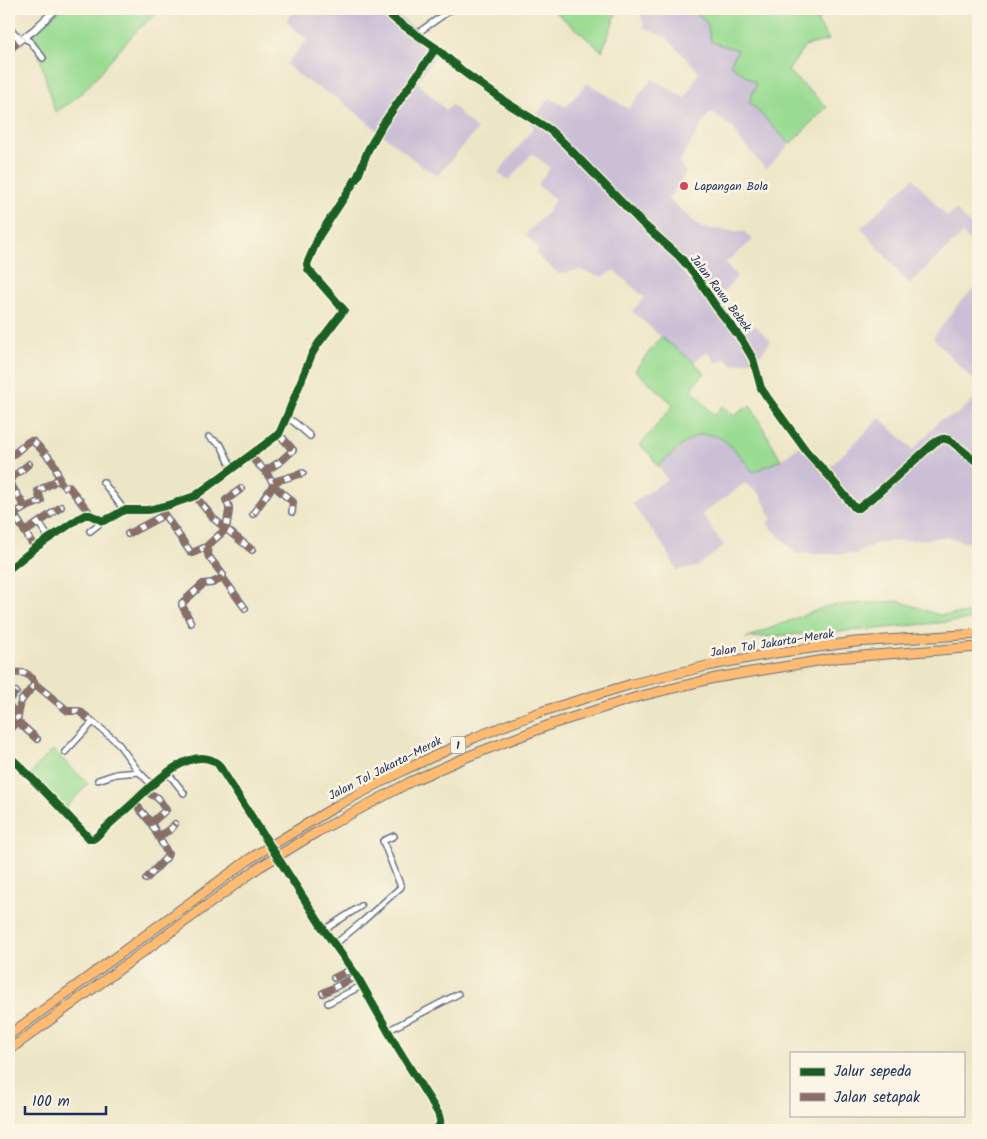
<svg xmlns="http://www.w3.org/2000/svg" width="987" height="1139" font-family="Kalam,sans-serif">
<rect width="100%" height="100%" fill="#fcf5e5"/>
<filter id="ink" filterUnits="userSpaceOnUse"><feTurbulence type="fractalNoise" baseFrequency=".02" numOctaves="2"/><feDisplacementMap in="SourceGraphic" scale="10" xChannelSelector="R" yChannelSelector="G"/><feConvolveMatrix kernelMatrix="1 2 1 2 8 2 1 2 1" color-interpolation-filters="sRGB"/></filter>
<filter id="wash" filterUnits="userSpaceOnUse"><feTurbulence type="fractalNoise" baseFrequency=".0096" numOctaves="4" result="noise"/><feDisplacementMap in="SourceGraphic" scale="20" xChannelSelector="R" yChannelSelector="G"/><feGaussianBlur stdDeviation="1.12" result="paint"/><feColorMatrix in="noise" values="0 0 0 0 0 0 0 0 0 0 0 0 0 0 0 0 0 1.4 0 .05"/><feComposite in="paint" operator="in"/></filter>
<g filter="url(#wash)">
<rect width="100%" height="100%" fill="#ede6c6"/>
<g fill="#cbbfd5">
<path d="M295,9H390L394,12L441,48L417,82L446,110L452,105L477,130L438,175L423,167L340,100L303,79L286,64L307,40L286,21Z"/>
<path d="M640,9H692L707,23L711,42L738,50L756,84L749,102L790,144L766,169L740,140L734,128L710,112L679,162L686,173L668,199L702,228L745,232L753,240L725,263L737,277L718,298L739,332L756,326L771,341L756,360L732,365L726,359L716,363L708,351L694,362L661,337L632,311L645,298L614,270L604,276L594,275L581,270L559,274L536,255L538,248L525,235L548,212L555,199L537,185L550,168L532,153L509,180L498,173L534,127L530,123L550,98L566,107L587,83L628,109L652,79L685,98L699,72L667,38L644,28Z"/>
<path d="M913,178L947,217L956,210L978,233V250L963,234L909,284L861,228Z"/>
<path d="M978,285V385L933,338L959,303Z"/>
<path d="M978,396V550L973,544L946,537L877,543L855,554H796L767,523L772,519L760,494L745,483L702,514L724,546L696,567L677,570L665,548L632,504L667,479L658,466L697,435L712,434L733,448L753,472L781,460L803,444L827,470L880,418L913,450L940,420L956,415Z"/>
</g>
<g fill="#99db92" stroke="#5a8578">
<path d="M61,9H162L137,30L84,91L71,102L55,112L33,33Z"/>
<path d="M552,9H618L602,51Z"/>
<path d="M692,9H828L829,11L817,21L829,40L805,46L788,71L827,107L790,144L749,102L756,84L730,64L738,50L711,42L707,23Z"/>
<path d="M661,337L694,362L705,374L691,388L714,416L723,406L734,416L750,405L781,460L753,472C740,456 722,429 698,435C691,437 665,460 658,466L650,454L640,445L674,405L635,370Z"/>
<path d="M899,601L939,615L978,613V619L874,629L746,638L827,606Z"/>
<path d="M53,750L88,784L64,809L30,775L41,761Z"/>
</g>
</g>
<g filter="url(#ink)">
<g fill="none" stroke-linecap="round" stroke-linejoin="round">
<defs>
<g id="minor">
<path d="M383,9L397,21L436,48L465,73L507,103L550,130L565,144L642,223L679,256L694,273L715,305L742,340L753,359L761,388L767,397L807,452L829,476L855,508H859L878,493L935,442C941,439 944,437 951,441L978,463"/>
<path d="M416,34L452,9"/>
<path d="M9,50L23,38L30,41L43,58"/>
<path d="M286,418L294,422L310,436"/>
<path d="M209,437L221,445L232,468"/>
<path d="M250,456L265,471L274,484L253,514"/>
<path d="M9,458L28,442L32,441L34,442C41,449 50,457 55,466C58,472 57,479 62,484C65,487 65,487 69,487L92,516"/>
<path d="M265,471L280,462L293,450L279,434"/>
<path d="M9,480L29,464"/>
<path d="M9,482L22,502L24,508L14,514L35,548"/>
<path d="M103,482L124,510"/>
<path d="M273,482L303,473"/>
<path d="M274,486L293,502L292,512"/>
<path d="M195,496L214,519L252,550"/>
<path d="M9,506L14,514"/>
<path d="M159,507L191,553H192L206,547L209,557L223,575V578L212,583L203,584L182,603V605L191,623"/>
<path d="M24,508L41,501L38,491L59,479"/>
<path d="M39,523L49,538"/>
<path d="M90,531L103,521"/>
<path d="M25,532L61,507"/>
<path d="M128,534L164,515"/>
<path d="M206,547L226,529L229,511V507L226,500L241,489"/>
<path d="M9,569L35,548L81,517L85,515H90L103,521L112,517L124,510H148L169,505L195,496L279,434L286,418L312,354L318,344L344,310L308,269L307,264L319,236L358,176L368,150L383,124L436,48"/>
<path d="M223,578L245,608"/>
<path d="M9,671L11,673C25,673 27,670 35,684"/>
<path d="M9,699L16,692"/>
<path d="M9,706L18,716"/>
<path d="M17,721L37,739"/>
<path d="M9,730L17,721L21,701L35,684L68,711H79L93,722"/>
<path d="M65,752L93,722L117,742L139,772"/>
<path d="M9,756C37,782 63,811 90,839H93L96,837C108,825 121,814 133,803C151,786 192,742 218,764L258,828"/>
<path d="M168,773L184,793"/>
<path d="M98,780L116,774L139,772L152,785"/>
<path d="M145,791L158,798L166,810L151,823"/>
<path d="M134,802L151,823L168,854L166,858L146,879"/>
<path d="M159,836L171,829L175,824"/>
<path d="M286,872L334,945L357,976L397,1047L438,1113C441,1121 442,1125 435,1130"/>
<path d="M324,930L361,906"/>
<path d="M334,945L363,921L401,887L383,841L394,836"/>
<path d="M334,978L352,969"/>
<path d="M323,993L357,976"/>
<path d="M328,1003L363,985"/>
<path d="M387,1031L458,994"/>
</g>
<path id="tertiary" d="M9,29L18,37L23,38L34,30L56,9"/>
<g id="motorway">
<path d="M9,1035L251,858L338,805L404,770L476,737L540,712L632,684L707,666L775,653L855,642L978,634"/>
<path d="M9,1050L258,868L317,832L412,781L469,756L552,724L637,697L715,678L836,658L978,647"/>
</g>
</defs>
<use href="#minor" stroke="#646f82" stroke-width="8"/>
<use href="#tertiary" stroke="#646f82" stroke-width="9"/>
<use href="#motorway" stroke="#646f82" stroke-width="11"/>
<use href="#minor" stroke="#fff" stroke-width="5"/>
<use href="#tertiary" stroke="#fff" stroke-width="6"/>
<use href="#motorway" stroke="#febb71" stroke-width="9"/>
<defs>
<path id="minor-bridge" d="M258,828L286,872"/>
</defs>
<use href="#minor-bridge" stroke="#646f82" stroke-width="8" stroke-linecap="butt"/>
<use href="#minor-bridge" stroke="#fff" stroke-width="5"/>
<g stroke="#8d6e63" stroke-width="6" stroke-dasharray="12 6" stroke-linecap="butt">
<path d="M9,50L23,38"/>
<path d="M250,456L265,471L274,484L253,514"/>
<path d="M9,458L28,442L32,441L34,442C41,449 50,457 55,466C58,472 57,479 62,484C65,487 65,487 69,487L93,516"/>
<path d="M265,471L280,462L293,450L279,434"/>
<path d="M9,480L29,464"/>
<path d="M9,482L22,502L24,508L14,514L35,548"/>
<path d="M273,482L303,473"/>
<path d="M274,486L293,502L292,512"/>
<path d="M195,496L214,519L252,550"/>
<path d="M159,507L191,553H192L206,547L209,557L223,575V578L212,583L203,584L182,603V605L191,623"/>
<path d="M24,508L41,501L38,491L59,479"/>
<path d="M25,532L61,507"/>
<path d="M128,534L164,515"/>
<path d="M206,547L226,529L229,511V507L226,500L241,489"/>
<path d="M223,578L245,608"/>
<path d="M9,671L11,673C25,673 27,670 35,684"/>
<path d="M9,699L16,692"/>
<path d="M9,706L18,716"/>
<path d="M17,721L37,739"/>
<path d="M9,730L17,721L21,701L35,684L68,711H79L93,722"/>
<path d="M145,791L158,798L166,810L151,823"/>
<path d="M134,802L151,823L168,854L166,858L146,879"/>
<path d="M159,836L171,829L175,824"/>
<path d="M334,978L352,969"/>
<path d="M323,993L357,976"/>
</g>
<defs>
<g id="cycleway">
<path d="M383,9L397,21L436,48L465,73L507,103L550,130L565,144L642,223L679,256L694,273L715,305L742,340L753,359L761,388L767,397L807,452L829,476L855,508H859L878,493L935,442C941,439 944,437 951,441L978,463"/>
<path d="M9,569L35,548L81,517L85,515H90L103,521L112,517L124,510H148L169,505L195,496L279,434L286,418L312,354L318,344L344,310L308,269L307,264L319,236L358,176L368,150L383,124L436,48"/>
<path d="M9,756C37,782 63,811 90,839H93L96,837C108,825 121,814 133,803C151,786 192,742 218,764L324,930L357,976L397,1047L438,1113C441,1121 442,1125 435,1130"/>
</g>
</defs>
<use href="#cycleway" stroke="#fcf5e5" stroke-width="11"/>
<use href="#cycleway" stroke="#1b5e20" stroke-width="8"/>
</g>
</g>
<circle fill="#d1495b" stroke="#fcf5e5" stroke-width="2" cx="684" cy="186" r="5"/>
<g text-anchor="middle" stroke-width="5" stroke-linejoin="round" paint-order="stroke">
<rect fill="#fcf5e5" stroke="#5e6a86" stroke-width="1" x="450.5" y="736.5" width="15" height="17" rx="4"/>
<g font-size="11" font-weight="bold" fill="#1b2f5e">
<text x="458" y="749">1</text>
</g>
<g font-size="12" fill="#1b2f5e" stroke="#fcf5e5" text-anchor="start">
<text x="694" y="190">Lapangan Bola</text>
</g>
<g font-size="12" fill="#1b2f5e" stroke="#fcf5e5">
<text transform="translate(721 293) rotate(53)" y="4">Jalan Rawa Bebek</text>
<text transform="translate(772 643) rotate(-9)" y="4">Jalan Tol Jakarta–Merak</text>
<text transform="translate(385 768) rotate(-27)" y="4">Jalan Tol Jakarta–Merak</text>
</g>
</g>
<rect width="987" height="1139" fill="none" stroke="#fcf5e5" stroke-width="30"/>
<rect x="790" y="1052" width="175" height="65" fill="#fcf5e5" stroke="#a2a6af"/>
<rect x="800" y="1068" width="25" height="8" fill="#1b5e20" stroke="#a2a6af"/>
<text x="834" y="1076" font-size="15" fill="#1b2f5e">Jalur sepeda</text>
<rect x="800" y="1093" width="25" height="8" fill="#8d6e63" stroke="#a2a6af"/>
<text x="834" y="1102" font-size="15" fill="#1b2f5e">Jalan setapak</text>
<path d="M25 1106v8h81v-8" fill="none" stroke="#1b2f5e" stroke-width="2.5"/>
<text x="32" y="1106" font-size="15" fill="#1b2f5e" stroke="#fcf5e5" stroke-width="4" paint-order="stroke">100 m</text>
</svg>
